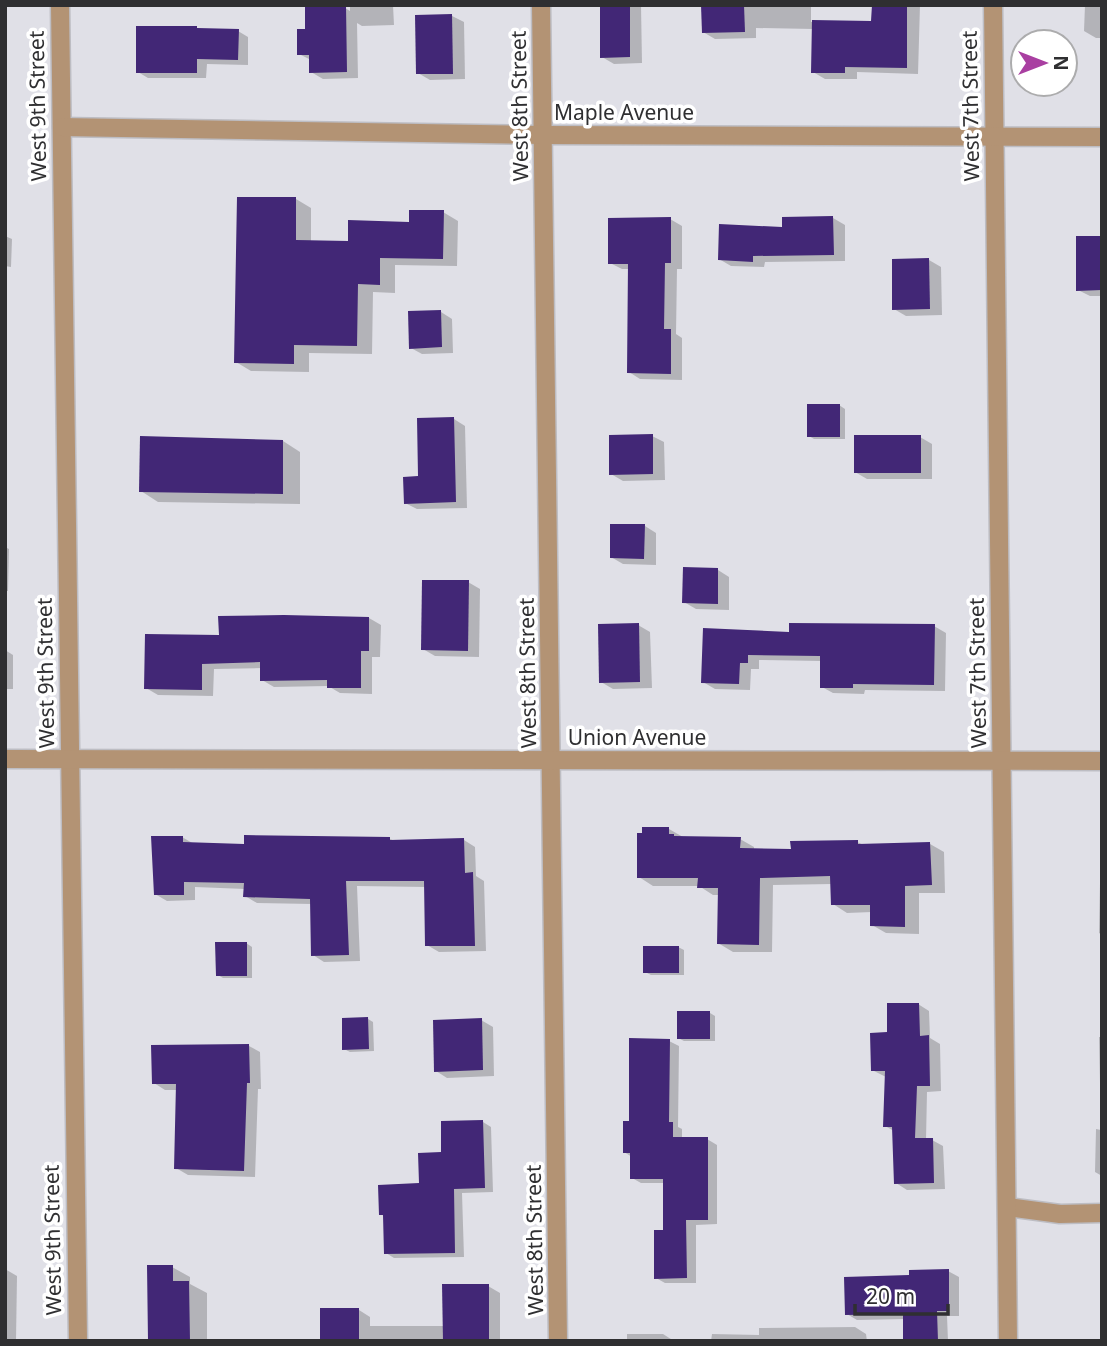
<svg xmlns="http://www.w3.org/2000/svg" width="1107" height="1346" font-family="'Noto Sans',sans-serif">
<rect width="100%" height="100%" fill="#e0e0e7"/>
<g fill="#0003">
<path d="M350,5H393L394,25L362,26L357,23L358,78L323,79L311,72V60L299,54L307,31L345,8L350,11Z"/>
<path d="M601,5H641L642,63L614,64L602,57Z"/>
<path d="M703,5H811V22L873,23V5H920L918,74L857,72V79H825L813,72V29L756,28V38L715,39L703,32Z"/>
<path d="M1085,5H1102V38H1096L1084,31Z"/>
<path d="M452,16L464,22L465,79L430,80L418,73Z"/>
<path d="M197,28L201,30L238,31L248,37V65L207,64L206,78H148L138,72Z"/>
<path d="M296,199L311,208V242H349L443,212L458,221L457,266L395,265V293L373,292L372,354L309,353V372L251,371L236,362Z"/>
<path d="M833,218L845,225V261L765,262L764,267L731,266L719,259L784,229Z"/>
<path d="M670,219L682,226V269H677L676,334L682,338V380L640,379L629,372L630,269H622L610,263Z"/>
<path d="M5,236L12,239L11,267L5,266Z"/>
<path d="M1102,237V296H1090L1078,290Z"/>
<path d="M929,260L941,267L942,315L906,316L894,309Z"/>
<path d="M441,312L452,319L453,353L422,354L411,348Z"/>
<path d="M839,405L845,409V439H814L809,436Z"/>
<path d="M454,419L465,426L467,508L417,509L405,503Z"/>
<path d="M652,436L664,442L665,480L623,481L611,474Z"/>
<path d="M920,437L932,444V479H867L855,472Z"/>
<path d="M283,441L300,452V504L158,502L141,491Z"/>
<path d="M645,526L656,533V565L623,564L611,557Z"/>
<path d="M5,547L9,549L8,591H5Z"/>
<path d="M718,570L729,577V610L696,609L684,602Z"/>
<path d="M468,582L480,589L479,657L435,656L423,649Z"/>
<path d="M369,618L381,625L380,657H372V694L340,693L328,686L274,687L262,680V668L214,669L213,696L158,695L146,688L220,636Z"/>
<path d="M638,625L650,632L652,688L613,689L601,682Z"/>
<path d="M934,626L946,633L945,691L865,690L864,694L833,693L822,687V661L759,660V669H751L750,690L715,689L703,682L705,630L790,633Z"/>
<path d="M5,650L13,655V689H5Z"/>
<path d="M669,829L683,837L740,839L754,847V850H792L857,842L864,845L930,844L944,852L945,893H919V934L886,933L872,925V912L847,913L833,904L832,884L773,885L772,952H733L718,943L719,895H713L699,886H653L639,877Z"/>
<path d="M1101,832H1102V935L1099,933Z"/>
<path d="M182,837L194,844L246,846L390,839L395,841L464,840L475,847L476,876L484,881L486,951L439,952L427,945L426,887L357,886L360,961L324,962L313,955L312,904L257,903L245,896V889L195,887V900L167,901L155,894Z"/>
<path d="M5,838L6,839L7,882H5Z"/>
<path d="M246,943L252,947V978H223L218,975Z"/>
<path d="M678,947L684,950V975H651L645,972Z"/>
<path d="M918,1004L929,1011L930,1038L940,1044L941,1091L927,1092L926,1140H932L943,1146L945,1189L907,1190L896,1183L894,1131L885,1126L886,1077L872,1070L889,1034Z"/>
<path d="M710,1013L715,1016V1041H684L678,1038Z"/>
<path d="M368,1019L373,1022L374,1051L350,1052L344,1049Z"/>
<path d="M481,1020L493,1027L494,1076L447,1078L436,1071Z"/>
<path d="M1099,1037H1102V1176L1095,1172L1096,1129L1101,1130Z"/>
<path d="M669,1041L679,1046L678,1127L682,1129V1139H707L717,1145V1224L696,1225V1283H665L656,1278L664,1232V1183H641L632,1178V1157L624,1152L631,1123Z"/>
<path d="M249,1046L260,1052L261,1089H258L255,1177L188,1175L176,1168L178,1090H165L154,1083Z"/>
<path d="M483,1122L491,1127L493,1192L462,1193L464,1257L394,1258L386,1253L385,1217L381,1214L421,1185L443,1154Z"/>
<path d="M172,1267L190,1277V1284L207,1293V1341H149Z"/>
<path d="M5,1269L17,1276L16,1341H5Z"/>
<path d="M948,1271L959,1277V1316H947L948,1341H905V1319L857,1320L847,1314L911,1277Z"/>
<path d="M488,1286L500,1293V1341H322L359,1310L370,1317V1326H444Z"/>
<path d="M855,1327L866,1334L867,1341H711L712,1334L759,1335V1328Z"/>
<path d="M627,1334H663L674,1341H627Z"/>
</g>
<g fill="#422776">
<path d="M600,5H630V57L600,58Z"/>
<path d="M701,5H744L745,32L702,33Z"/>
<path d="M872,5H907V68L845,67V73H811L812,20L871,21Z"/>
<path d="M346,6L347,72L309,73V55H297V29H305V7Z"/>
<path d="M452,14L453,74H416L415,15Z"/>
<path d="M136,26H197V28L239,29L238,60L197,59V73H136Z"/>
<path d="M237,197H296V240L348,241V220L409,222V210H444L443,259L380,258V285L358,284L357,346L294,345V364L234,363Z"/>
<path d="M833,216L834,255L753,256V262L718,260L719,224L782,227V217Z"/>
<path d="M671,217V263H665L664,329H671V374L627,373L628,264H608V218Z"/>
<path d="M1076,236H1102V290L1076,291Z"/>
<path d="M929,258L930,309L892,310V259Z"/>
<path d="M441,310L442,347L409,349L408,311Z"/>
<rect x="807" y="404" width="33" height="33"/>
<path d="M454,417L456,502L404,504L403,477L418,476L417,418Z"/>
<path d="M653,434V474L609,475V435Z"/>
<rect x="854" y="435" width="67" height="38"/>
<path d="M140,436L283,440V494L139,492Z"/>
<path d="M610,524H645L644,559L610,558Z"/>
<path d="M683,567L718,568V604L682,603Z"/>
<path d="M422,580H469L468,651L421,650Z"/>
<path d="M284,615L369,617V651H361V688H327V680L260,681V662L202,664V690L144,689L145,634L219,635L218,616Z"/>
<path d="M639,623L640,682L599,683L598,624Z"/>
<path d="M789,623L935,624L934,685L853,684V688H820V656L748,655V663H740L739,684L701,683L703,628L789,632Z"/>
<path d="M642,827H669V834H674V836L741,837L740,848L791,849L790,841L858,840V844L930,842L932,885L905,886V927L870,926V905H831L830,876L760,878L759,945L717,944L718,888H697L698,878H637V833H642Z"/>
<path d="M244,835L390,837V840L464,838L465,873L473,872L475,946H425L424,881H346L349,955L311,956L310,899L243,897L244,883L184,882V895H154L151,836H183V842L244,844Z"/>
<path d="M215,942H247V976H216Z"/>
<rect x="643" y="946" width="36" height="27"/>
<path d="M887,1003H919L920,1036L929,1035L930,1086H917L915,1138H933L934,1183L894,1184L892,1127H883L885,1071H871L870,1033L887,1032Z"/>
<rect x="677" y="1011" width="33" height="28"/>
<path d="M368,1017L369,1049L342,1050V1018Z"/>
<path d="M482,1018L483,1070L434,1072L433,1020Z"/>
<path d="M629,1038L670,1039L669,1122H673V1137H708V1220H686L687,1278L654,1279V1230H663V1179H630V1153H623V1121H629Z"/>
<path d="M249,1044L250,1083H247L244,1171L174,1169L176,1084H152L151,1045Z"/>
<path d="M483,1120L485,1188L454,1189L455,1253L384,1254L383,1215H379L378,1185L419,1183L418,1153L441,1152V1121Z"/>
<path d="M147,1265H173V1281H189L190,1341H148Z"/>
<path d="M949,1269V1311H937L938,1341H903V1314L845,1315L844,1277L909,1275V1270Z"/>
<path d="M442,1284H489V1341H443Z"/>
<rect x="320" y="1308" width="39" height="33"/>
</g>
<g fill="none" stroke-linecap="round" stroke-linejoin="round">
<defs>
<path id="service" d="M1007,1207L1060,1214L1102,1213"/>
<g id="minor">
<path d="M60,5L78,1341"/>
<path d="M541,5L558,1341"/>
<path d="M993,5L1008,1341"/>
<path d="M62,127L543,135L1102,137"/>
<path d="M5,759L1102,761"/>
</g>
</defs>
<use href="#service" stroke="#bdbdc3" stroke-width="21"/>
<use href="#minor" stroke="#bdbdc3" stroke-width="21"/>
<use href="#service" stroke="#b39374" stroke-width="18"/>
<use href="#minor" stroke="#b39374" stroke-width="18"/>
</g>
<g text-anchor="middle" stroke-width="7" stroke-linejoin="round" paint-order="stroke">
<g font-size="21" fill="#2f2f31" stroke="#fff">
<text transform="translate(38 106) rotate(-91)" y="7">West 9th Street</text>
<text transform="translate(520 106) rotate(-91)" y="7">West 8th Street</text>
<text transform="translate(971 106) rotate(-91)" y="7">West 7th Street</text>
<text x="624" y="120">Maple Avenue</text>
<text transform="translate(46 673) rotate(-91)" y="7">West 9th Street</text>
<text transform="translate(528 673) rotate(-91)" y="7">West 8th Street</text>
<text transform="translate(978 673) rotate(-91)" y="7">West 7th Street</text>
<text x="637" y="745">Union Avenue</text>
<text transform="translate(53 1240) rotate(-91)" y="7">West 9th Street</text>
<text transform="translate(535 1240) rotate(-91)" y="7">West 8th Street</text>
</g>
</g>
<rect width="1107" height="1346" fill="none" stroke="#2f2f31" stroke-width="14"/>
<g transform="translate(1044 63) rotate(90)"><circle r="33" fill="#ffffff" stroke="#acacad" stroke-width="2"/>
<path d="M0-5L12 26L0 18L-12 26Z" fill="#a93fa1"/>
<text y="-10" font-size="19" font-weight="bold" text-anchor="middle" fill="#2f2f31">N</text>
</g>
<path d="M855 1304v10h93v-10" fill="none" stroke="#2f2f31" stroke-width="3.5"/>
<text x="866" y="1304" font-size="21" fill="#2f2f31" stroke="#ffffff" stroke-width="5" paint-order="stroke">20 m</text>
</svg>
